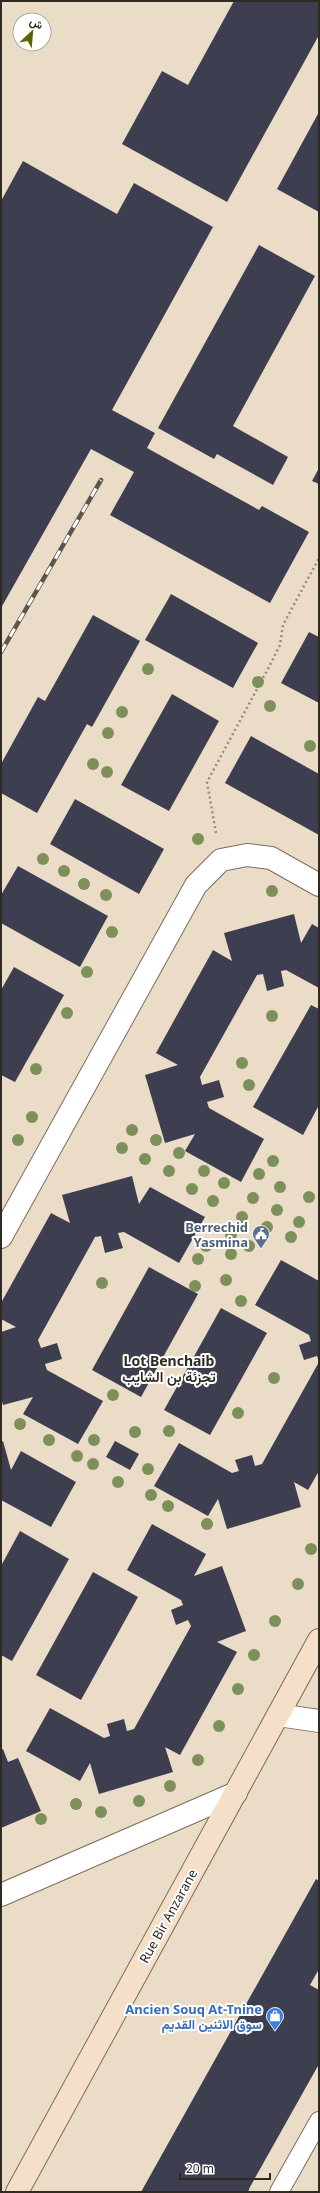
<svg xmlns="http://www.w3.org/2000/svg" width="320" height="2193" font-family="'Noto Sans',Vazirmatn,sans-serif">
<rect width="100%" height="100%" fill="#ebdcc7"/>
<g fill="#3e3e51">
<path d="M234,1H319V35L227,202L122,144L162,71L188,85Z"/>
<path d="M319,112V212L277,189Z"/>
<path d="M23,161L117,214L134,183L213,227L112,410L155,433L147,448L259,510L262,506L309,532L270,603L110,515L134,472L91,449L1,608V201Z"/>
<path d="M259,245L315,276L233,426L288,457L273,485L217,454L214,459L158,428Z"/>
<path d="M319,468V484L312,481Z"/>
<path d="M171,594L258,643L233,688L145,640Z"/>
<path d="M93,615L140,641L92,727L87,724L37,813L1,793V764L38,697L45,701Z"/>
<path d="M309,632L319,637V703L281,683Z"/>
<path d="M172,694L219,721L169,811L121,785Z"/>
<path d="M251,736L319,774V835L225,783Z"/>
<path d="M75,799L164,849L139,894L50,844Z"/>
<path d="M18,866L108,916L80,967L1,923V895Z"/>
<path d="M294,914L301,943L312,924L319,928V988L286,970L281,971L284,986L267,991L263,974L257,975L200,1077L202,1085L219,1080L224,1097L207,1102L209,1108L264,1139L241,1182L185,1151L195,1134L165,1143L145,1075L178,1065L156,1053L213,950L232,961L224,933Z"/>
<path d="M14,967L64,995L15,1082L1,1075V990Z"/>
<path d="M311,1005L319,1009V1105L303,1135L253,1107Z"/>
<path d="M132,1176L139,1204L150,1187L205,1217L179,1263L124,1232L118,1233L123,1248L105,1253L101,1236L95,1237L38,1340L41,1348L57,1343L62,1359L45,1364L47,1370L103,1401L78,1444L23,1414L33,1397L3,1405L1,1398V1332L16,1327L1,1319V1303L51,1213L70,1223L62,1195Z"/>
<path d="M281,1260L319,1281V1361L317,1356L304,1360L299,1345L311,1341L309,1335L255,1305Z"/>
<path d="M149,1267L198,1294L141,1397L92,1370Z"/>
<path d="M221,1308L267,1333L210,1435L164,1410Z"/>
<path d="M319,1362V1471L308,1490L294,1482L301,1507L227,1529L218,1499L208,1516L154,1486L179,1443L232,1473L239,1471L235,1460L252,1455L255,1466L262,1464Z"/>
<path d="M3,1441L11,1470L21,1451L76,1482L51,1527L1,1500V1442Z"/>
<path d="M115,1441L139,1454L130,1470L106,1457Z"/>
<path d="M152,1524L206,1554L194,1576L222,1566L246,1631L217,1642L237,1652L180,1755L165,1747L173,1772L99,1794L90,1763L80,1781L26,1751L50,1708L104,1738L110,1736L107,1724L124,1719L127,1731L134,1729L191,1626L188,1620L176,1625L171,1610L183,1605L181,1600L127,1570Z"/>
<path d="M20,1531L69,1559L12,1661L1,1655V1566Z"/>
<path d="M93,1572L138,1597L81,1700L36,1675Z"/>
<path d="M3,1749L8,1762L18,1758L41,1811L1,1828V1750Z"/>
<path d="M316,1879L319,1881V1969L310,1985L319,1990V2064L250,2187L248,2192H141Z"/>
</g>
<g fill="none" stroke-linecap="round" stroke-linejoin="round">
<defs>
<path id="lane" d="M279,2192L319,2121"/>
<g id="street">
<path d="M1,1237L196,885L221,860L247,855L271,858L319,885"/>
<path d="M278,1715L319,1721"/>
<path d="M1,1895L236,1793"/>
</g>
<path id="secondary" d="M17,2192L319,1640"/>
</defs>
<use href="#lane" stroke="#7b6e5b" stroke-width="20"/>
<use href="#street" stroke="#7b6e5b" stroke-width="24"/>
<use href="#secondary" stroke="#7b6e5b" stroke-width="24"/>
<path stroke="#968c7d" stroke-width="2.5" stroke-dasharray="2 3" stroke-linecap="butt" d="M216,833L207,782L270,665L280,645L283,625L319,558"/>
<use href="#lane" stroke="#fff" stroke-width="18"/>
<use href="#street" stroke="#fff" stroke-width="22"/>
<use href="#secondary" stroke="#f5dfc8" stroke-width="22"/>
<defs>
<path id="rail" d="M1,652L101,480"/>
</defs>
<use href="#rail" stroke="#5c554a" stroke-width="4.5"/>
<use href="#rail" stroke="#fff" stroke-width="3" stroke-dasharray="9" stroke-linecap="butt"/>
</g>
<g fill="#7e905a">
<circle cx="148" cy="669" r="6"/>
<circle cx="258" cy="682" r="6"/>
<circle cx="270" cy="706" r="6"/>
<circle cx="122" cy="712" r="6"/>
<circle cx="108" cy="733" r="6"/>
<circle cx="310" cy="746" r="6"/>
<circle cx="93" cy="764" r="6"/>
<circle cx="107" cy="772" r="6"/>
<circle cx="198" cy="839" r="6"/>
<circle cx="43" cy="859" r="6"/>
<circle cx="64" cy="871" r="6"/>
<circle cx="84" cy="884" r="6"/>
<circle cx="272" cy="891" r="6"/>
<circle cx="106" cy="895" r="6"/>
<circle cx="112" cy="932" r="6"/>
<circle cx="87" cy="972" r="6"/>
<circle cx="67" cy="1013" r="6"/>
<circle cx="272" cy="1016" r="6"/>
<circle cx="242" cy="1063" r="6"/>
<circle cx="36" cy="1069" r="6"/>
<circle cx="249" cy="1085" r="6"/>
<circle cx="32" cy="1117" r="6"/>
<circle cx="132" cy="1130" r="6"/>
<circle cx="18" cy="1140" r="6"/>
<circle cx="156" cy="1140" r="6"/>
<circle cx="122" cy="1148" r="6"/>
<circle cx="179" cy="1153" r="6"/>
<circle cx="145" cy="1159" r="6"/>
<circle cx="273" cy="1161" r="6"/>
<circle cx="169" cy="1171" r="6"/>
<circle cx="204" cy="1171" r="6"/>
<circle cx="259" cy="1174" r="6"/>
<circle cx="224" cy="1183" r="6"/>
<circle cx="280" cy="1187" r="6"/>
<circle cx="192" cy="1189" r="6"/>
<circle cx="309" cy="1197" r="6"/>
<circle cx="253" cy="1198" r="6"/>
<circle cx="213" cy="1201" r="6"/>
<circle cx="277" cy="1210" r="6"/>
<circle cx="242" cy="1217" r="6"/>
<circle cx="299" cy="1222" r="6"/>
<circle cx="267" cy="1227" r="6"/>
<circle cx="231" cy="1235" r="6"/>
<circle cx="291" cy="1237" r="6"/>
<circle cx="206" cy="1246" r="6"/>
<circle cx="249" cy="1246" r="6"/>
<circle cx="231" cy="1254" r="6"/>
<circle cx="198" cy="1259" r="6"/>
<circle cx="226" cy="1280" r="6"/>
<circle cx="102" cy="1283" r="6"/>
<circle cx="195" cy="1286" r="6"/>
<circle cx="241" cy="1301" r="6"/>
<circle cx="274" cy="1378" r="6"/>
<circle cx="113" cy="1395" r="6"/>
<circle cx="238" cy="1413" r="6"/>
<circle cx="20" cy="1424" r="6"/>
<circle cx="169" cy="1431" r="6"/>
<circle cx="135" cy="1432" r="6"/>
<circle cx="49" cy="1440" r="6"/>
<circle cx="94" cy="1440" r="6"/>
<circle cx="77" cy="1456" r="6"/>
<circle cx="93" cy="1464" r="6"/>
<circle cx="148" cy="1469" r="6"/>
<circle cx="118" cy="1482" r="6"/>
<circle cx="151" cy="1495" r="6"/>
<circle cx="168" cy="1506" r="6"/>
<circle cx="207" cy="1524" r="6"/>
<circle cx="311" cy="1549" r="6"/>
<circle cx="298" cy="1584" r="6"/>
<circle cx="275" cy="1621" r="6"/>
<circle cx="254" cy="1655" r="6"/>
<circle cx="238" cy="1689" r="6"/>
<circle cx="219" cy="1726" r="6"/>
<circle cx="198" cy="1760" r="6"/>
<circle cx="170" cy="1786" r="6"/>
<circle cx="139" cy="1801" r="6"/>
<circle cx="76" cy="1804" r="6"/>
<circle cx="101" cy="1812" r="6"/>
<circle cx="41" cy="1819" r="6"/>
</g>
<defs>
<symbol id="civic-pin" viewBox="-11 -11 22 30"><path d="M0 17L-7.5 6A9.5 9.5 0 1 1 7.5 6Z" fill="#5c6f8a" stroke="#fff"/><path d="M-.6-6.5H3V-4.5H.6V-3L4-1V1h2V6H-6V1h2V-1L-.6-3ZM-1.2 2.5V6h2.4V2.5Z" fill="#fff"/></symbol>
<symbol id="shop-pin" viewBox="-11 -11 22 30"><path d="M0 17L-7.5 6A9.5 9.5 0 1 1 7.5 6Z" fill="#3f7fe0" stroke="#fff"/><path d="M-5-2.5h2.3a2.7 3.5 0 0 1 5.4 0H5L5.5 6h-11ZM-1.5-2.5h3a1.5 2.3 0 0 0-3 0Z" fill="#fff"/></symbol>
</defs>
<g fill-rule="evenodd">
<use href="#civic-pin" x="251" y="1224" width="20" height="27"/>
<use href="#shop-pin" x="265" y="2006" width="20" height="27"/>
</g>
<g text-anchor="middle" stroke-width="4" stroke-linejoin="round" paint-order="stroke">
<g font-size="13" font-weight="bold" fill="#4e5e75" stroke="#fff" text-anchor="end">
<text x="248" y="1232">Berrechid<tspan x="248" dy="15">Yasmina</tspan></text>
</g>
<g font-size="13" fill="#2f2a22" stroke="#fff">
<text transform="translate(168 1916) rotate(-61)" y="5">Rue Bir Anzarane</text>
</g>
<g font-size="13" font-weight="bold" fill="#366cbe" stroke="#fff" text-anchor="end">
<text x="262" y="2014">Ancien Souq At-Tnine<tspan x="262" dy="15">سوق الاثنين القديم</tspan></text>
</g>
<g font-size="14" font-weight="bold" fill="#2f2a22" stroke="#fff">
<text x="169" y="1366">Lot Benchaib<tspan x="169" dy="16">تجزئة بن الشايب</tspan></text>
</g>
</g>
<rect width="320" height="2193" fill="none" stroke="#2f2a22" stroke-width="4"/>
<g transform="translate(32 32) rotate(26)"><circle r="19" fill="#ffffff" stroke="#acaaa7"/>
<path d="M0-3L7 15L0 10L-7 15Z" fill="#5e6300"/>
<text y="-6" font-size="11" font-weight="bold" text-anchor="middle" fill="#2f2a22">ش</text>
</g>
<path d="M180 2173v6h90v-6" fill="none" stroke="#2f2a22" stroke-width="2"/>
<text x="186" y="2173" font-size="12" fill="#2f2a22" stroke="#ffffff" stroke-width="3" paint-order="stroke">20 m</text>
</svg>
